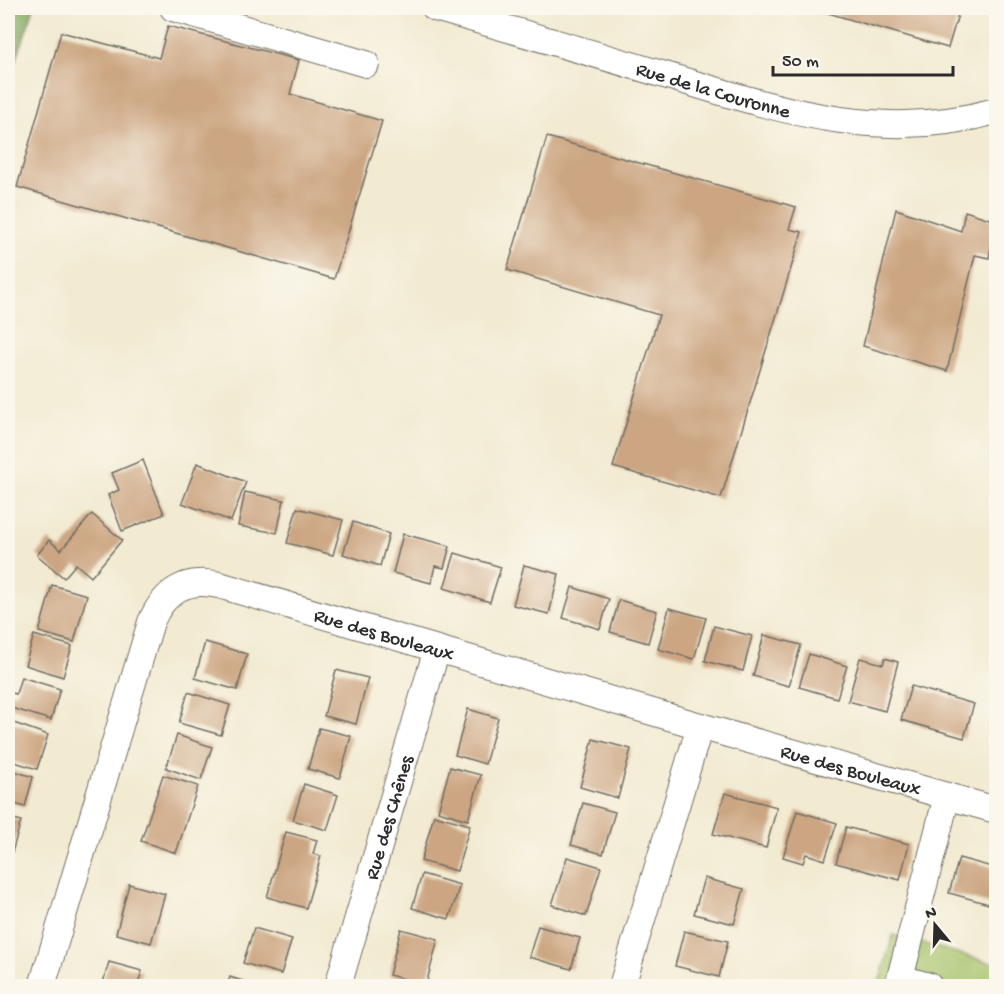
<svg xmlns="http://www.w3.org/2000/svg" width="1004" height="994" font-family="'Gochi Hand',sans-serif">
<rect width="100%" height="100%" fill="#fbf7ec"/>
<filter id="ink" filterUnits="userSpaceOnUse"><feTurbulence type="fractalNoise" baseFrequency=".0167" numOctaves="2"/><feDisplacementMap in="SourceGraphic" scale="12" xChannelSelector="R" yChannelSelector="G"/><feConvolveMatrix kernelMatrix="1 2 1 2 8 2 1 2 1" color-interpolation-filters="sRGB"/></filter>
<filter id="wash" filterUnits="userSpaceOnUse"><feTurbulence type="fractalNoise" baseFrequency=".008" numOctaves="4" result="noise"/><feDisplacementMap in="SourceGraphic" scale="24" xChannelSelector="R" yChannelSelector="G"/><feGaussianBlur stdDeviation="1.35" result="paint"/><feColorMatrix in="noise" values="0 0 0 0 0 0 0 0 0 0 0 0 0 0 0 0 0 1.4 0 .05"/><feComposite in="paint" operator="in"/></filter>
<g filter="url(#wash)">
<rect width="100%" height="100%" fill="#f2ead1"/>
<path fill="#a6c36a" stroke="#68774a" stroke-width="1.5" d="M893,935L996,964V986H878Z"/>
<path fill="#84a95e" stroke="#586a44" stroke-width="1.5" d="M8,8H34L8,83Z"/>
<g id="blocks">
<g fill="#cca682">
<path d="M811,8H960L948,48Z"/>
<path d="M168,26L299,60L290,94L382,121L334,279L17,187L61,32L159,58Z"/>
<path d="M547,137L796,207L789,229L802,232L721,498L613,467L659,315L507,270Z"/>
<path d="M896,209L961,231L965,211L996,221L989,258L975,255L947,371L863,346Z"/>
<path d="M143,460L164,514L122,531L108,495L119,490L112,473Z"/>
<path d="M197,463L246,482L231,521L182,503Z"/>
<path d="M245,492L284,500L277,533L238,526Z"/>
<path d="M297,508L343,520L333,555L287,543Z"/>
<path d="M92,514L122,540L91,577L76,564L64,578L37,555L49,540L61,550Z"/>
<path d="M353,522L389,534L380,566L343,554Z"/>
<path d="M403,534L450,546L444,568L435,566L431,583L393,573Z"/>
<path d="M455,553L501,567L490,602L444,588Z"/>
<path d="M524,565L559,574L549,614L513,605Z"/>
<path d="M52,585L87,595L74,642L39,632Z"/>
<path d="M572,587L609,599L600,629L563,618Z"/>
<path d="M619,600L657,611L648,643L610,632Z"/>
<path d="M669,608L706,618L694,659L658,649Z"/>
<path d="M714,626L752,636L743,671L705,661Z"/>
<path d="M34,635L72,646L63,677L25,665Z"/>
<path d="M764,635L801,645L789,686L753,676Z"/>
<path d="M205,642L247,654L237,690L195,678Z"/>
<path d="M809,654L847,666L837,698L799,687Z"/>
<path d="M860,658L883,664L885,658L898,662L885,711L848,701Z"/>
<path d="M336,670L368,678L356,724L324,716Z"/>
<path d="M21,677L60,689L51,720L8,707V692L16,694Z"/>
<path d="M911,686L974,704L964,738L901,720Z"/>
<path d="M188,692L230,705L221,735L179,723Z"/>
<path d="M468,709L498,718L485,764L455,755Z"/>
<path d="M8,721L48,735L37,769L8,760Z"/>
<path d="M319,728L351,736L340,778L308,769Z"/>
<path d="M177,735L212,747L201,780L166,768Z"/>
<path d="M593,739L631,749L618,798L580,787Z"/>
<path d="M450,767L481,775L468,820L438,811Z"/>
<path d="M8,769L33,777L25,807L8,802Z"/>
<path d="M163,775L198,786L176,853L141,841Z"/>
<path d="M304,784L338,795L327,830L293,820Z"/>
<path d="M725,793L777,807L766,848L713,834Z"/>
<path d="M583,803L615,812L603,854L571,845Z"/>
<path d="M797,811L837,823L825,860L806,854L803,863L783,857Z"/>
<path d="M434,815L470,825L457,871L421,861Z"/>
<path d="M8,817L21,821L11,856L8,855Z"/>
<path d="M846,827L909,844L900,880L836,863Z"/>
<path d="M286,832L317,840L313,854L321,856L306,908L267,897Z"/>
<path d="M567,857L601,867L586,916L552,905Z"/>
<path d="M959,858L996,868V906L949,893Z"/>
<path d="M422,874L460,885L449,919L412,908Z"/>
<path d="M704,878L744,889L734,924L694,914Z"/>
<path d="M129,884L165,894L151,943L116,934Z"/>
<path d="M538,926L580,938L571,969L529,957Z"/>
<path d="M254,928L292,939L281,974L243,963Z"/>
<path d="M401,929L438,939L426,985L389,975Z"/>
<path d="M684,931L728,941L719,977L675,966Z"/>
<path d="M109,962L142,971L137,986H102Z"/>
<path d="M230,977L258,986H227Z"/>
<path d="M522,980L540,986H520Z"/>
</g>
</g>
</g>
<g filter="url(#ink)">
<use href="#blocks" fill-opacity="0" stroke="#716e65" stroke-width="1.5"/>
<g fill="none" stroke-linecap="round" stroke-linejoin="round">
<defs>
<g id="minor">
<path d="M173,8L366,64"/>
<path id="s1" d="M435,8C510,29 584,51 658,73C773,107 875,145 996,111"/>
<path id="s2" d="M42,986L151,622C164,592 185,577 219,585L700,726L996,810"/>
<path id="s3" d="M338,986L437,649"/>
<path d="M622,986L700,726"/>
<path d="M929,986L900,978L947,796"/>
</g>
</defs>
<use href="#minor" stroke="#716e65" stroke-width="28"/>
<use href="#minor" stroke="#fff" stroke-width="26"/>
</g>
</g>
<g text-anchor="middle" stroke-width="4.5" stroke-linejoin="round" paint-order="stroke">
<g font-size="20" fill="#2b2b2b" stroke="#fbf7ec">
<text dy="7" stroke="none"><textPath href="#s1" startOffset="290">Rue de la Couronne</textPath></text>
<text dy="7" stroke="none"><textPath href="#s2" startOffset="638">Rue des Bouleaux</textPath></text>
<text dy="7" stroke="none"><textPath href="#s2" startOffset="1124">Rue des Bouleaux</textPath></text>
<text dy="7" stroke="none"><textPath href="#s3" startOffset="176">Rue des Chênes</textPath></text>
</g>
</g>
<rect width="1004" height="994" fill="none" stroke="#fbf7ec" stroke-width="30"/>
<g transform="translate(935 925) rotate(341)" stroke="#fbf7ec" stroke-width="4.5" paint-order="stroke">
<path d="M0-4.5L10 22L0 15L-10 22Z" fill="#2b2b2b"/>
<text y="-9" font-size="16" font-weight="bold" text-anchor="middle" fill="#2b2b2b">N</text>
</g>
<path d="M773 66v9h180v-9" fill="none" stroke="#2b2b2b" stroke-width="3"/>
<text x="782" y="66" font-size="18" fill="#2b2b2b" stroke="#fbf7ec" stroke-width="4.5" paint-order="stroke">50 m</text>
</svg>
